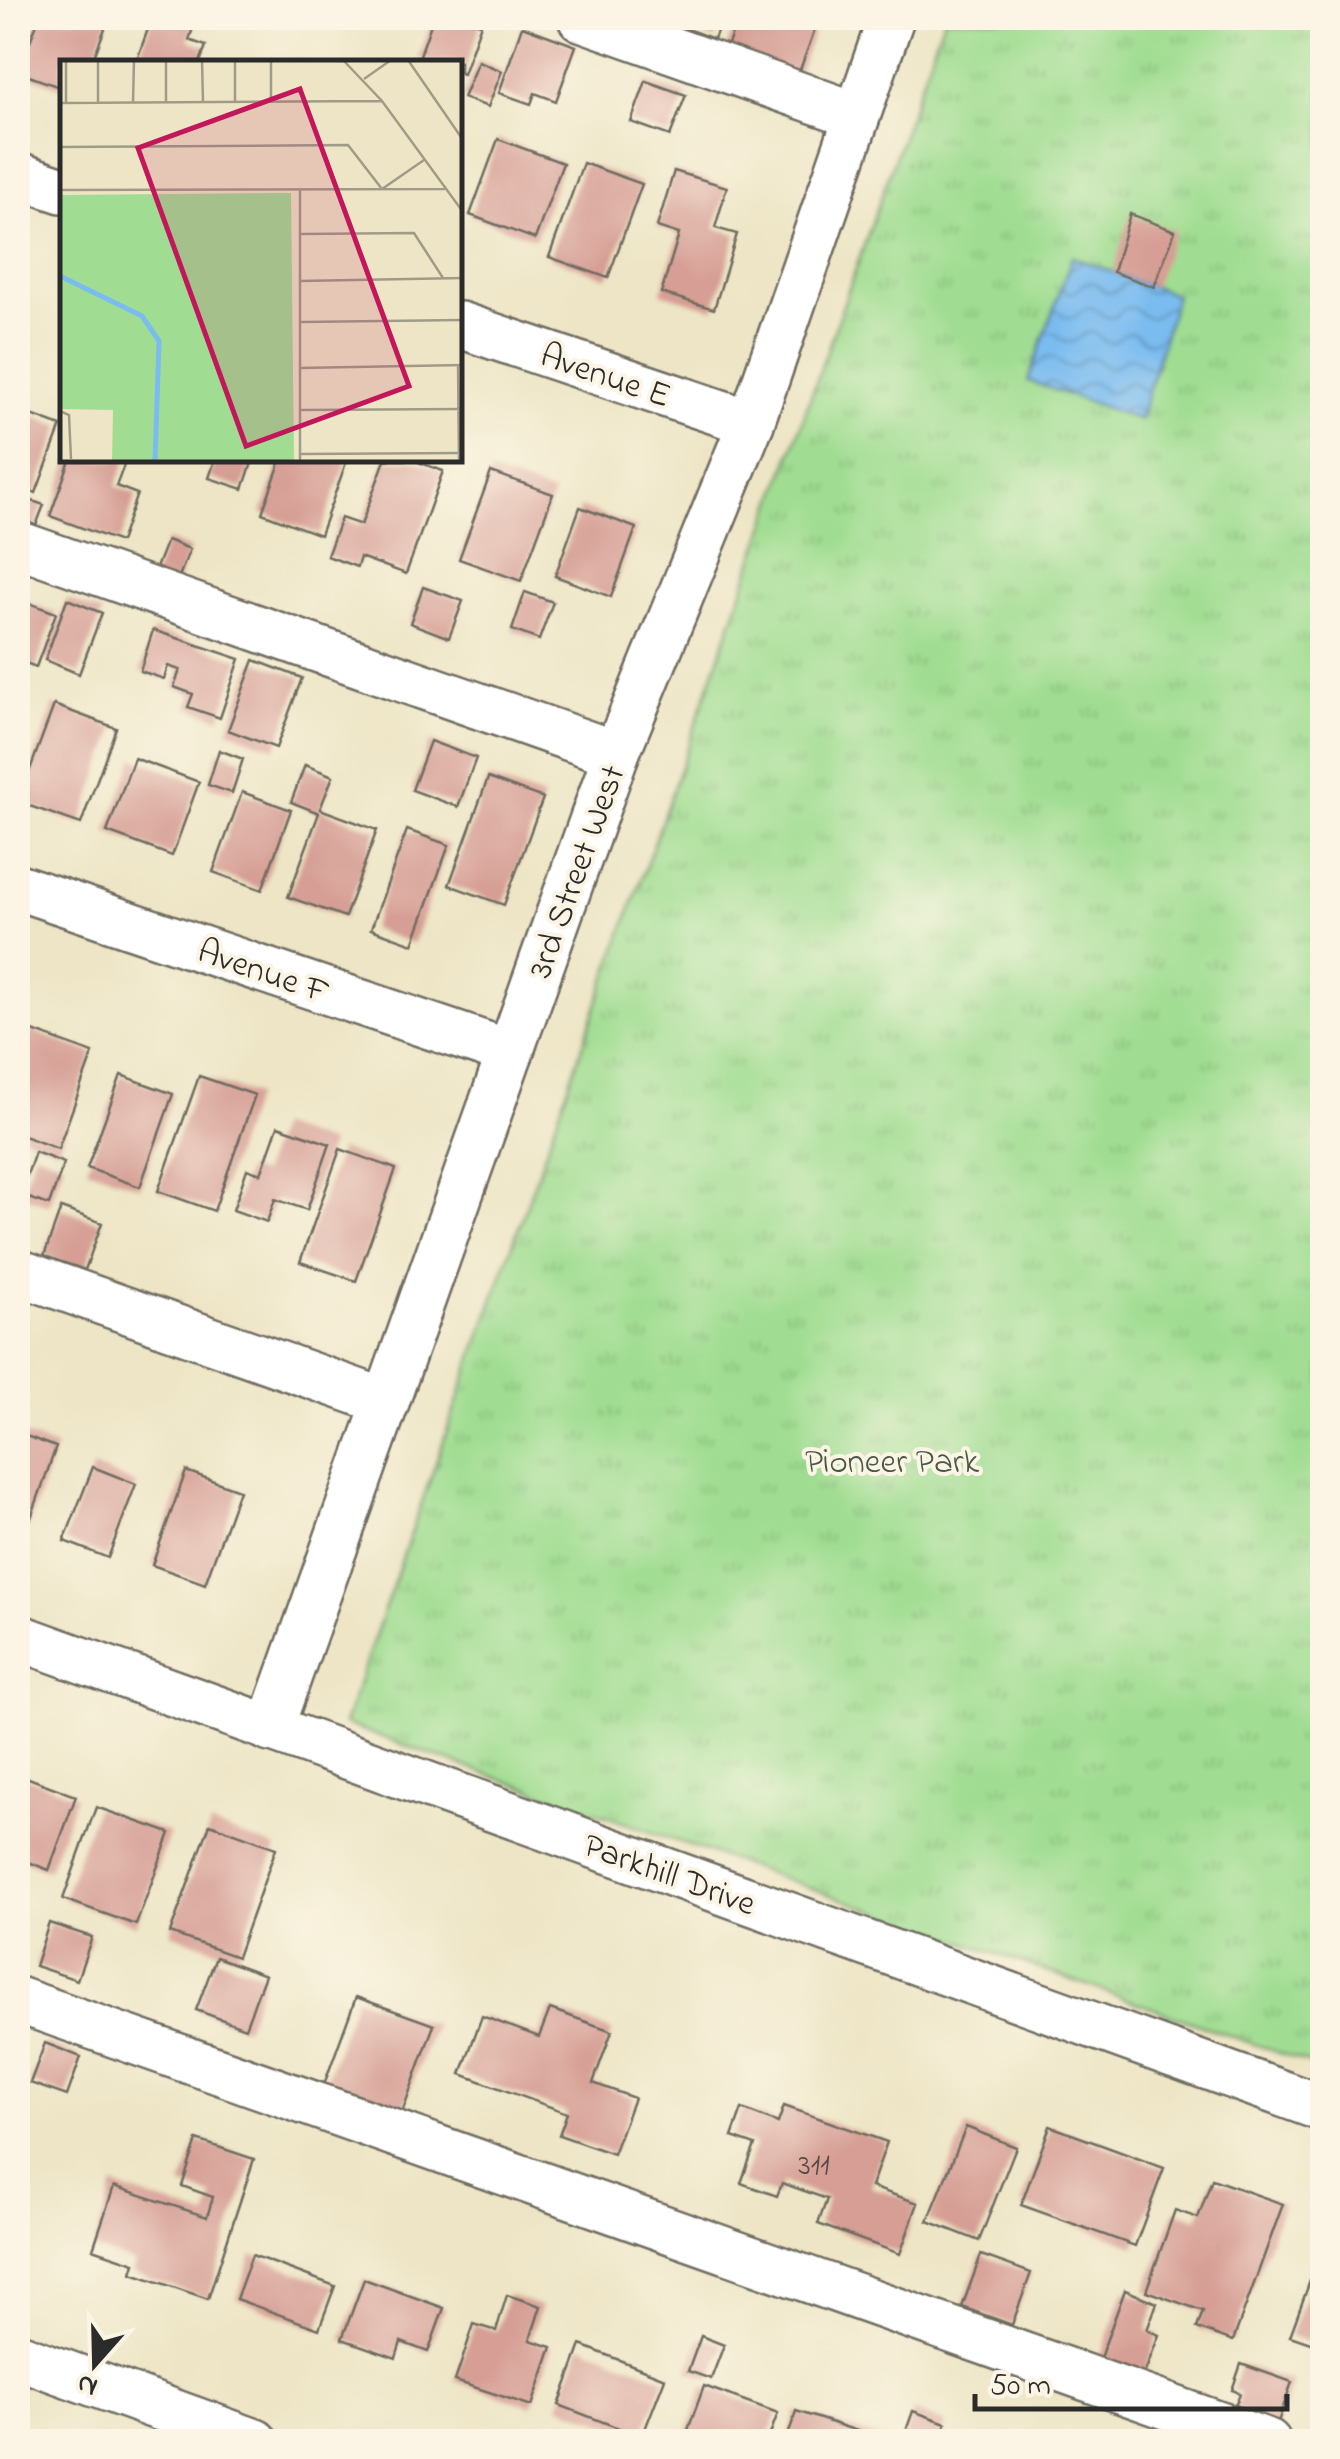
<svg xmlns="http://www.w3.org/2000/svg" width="1340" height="2459" font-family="'Indie Flower',sans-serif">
<defs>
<pattern id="park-tufts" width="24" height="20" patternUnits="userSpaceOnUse" patternTransform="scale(2.5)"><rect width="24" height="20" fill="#a0dd92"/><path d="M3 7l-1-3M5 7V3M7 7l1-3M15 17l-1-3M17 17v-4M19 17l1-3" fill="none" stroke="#8abe7e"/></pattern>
<pattern id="water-waves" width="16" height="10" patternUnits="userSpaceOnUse" patternTransform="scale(2.5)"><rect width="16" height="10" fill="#7abcf0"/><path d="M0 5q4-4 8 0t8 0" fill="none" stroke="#6499c3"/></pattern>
</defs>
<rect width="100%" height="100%" fill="#fcf5e5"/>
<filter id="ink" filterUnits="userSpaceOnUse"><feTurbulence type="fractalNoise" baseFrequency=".01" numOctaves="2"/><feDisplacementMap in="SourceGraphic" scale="20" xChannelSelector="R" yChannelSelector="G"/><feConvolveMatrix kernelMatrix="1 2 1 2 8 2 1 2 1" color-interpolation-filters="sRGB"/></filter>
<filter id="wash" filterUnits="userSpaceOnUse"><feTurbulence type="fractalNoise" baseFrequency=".0048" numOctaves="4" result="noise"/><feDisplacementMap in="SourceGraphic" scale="40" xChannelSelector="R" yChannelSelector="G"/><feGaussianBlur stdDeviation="2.25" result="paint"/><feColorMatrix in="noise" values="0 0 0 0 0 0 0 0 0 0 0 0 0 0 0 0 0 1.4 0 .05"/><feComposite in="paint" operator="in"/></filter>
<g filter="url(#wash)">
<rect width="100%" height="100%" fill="#ede5c5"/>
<path fill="url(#park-tufts)" stroke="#66845e" stroke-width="2.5" d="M944,18H1322V2068L344,1724Z"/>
<path fill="url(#water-waves)" stroke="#52748e" stroke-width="2.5" d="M1072,257L1176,295L1140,420L1028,381Z"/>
<g id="blocks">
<g fill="#d69e94">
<path d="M39,18H109L92,62H62V88L18,72Z"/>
<path d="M152,18H172L194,25L189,40L206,46L200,62H136Z"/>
<path d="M433,18H462L481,24L463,74L460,73V62H432L419,58Z"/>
<path d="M667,18H722L714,39L665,21Z"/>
<path d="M738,18H783L815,29L797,78L725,52Z"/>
<path d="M522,26L576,46L556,101L535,93L531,104L499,93Z"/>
<path d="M478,61L502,71L488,107L463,98Z"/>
<path d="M646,81L686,95L670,136L631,122Z"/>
<path d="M498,139L563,163L535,239L470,215Z"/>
<path d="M583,163L642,184L608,278L549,257Z"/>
<path d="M674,171L727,187L715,228L737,234L714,309L661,293L679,234L657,227Z"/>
<path d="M1130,214L1175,231L1154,287L1113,272Z"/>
<path d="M18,410L61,426L36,493L18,487Z"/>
<path d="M70,460H126L116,486L137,494L120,542L50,516Z"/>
<path d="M215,460H253L243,489L209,478Z"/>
<path d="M281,460H347L320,535L262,513Z"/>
<path d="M385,460H413L443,471L406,574L360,557L357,567L327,556L341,518L361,525Z"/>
<path d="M491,472L553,494L521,581L459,559Z"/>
<path d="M18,496L44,505L30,541L18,537Z"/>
<path d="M580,507L636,528L611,597L555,576Z"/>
<path d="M167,540L190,549L175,587L152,578Z"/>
<path d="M423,587L463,601L449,638L410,623Z"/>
<path d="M525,592L553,602L539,640L512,630Z"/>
<path d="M18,599L56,613L36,667L18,660Z"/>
<path d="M67,599L102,613L79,674L45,660Z"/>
<path d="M153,630L240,659L220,718L188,707L193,694L174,687L180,670L168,666L164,679L140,671Z"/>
<path d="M254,660L302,678L276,748L228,730Z"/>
<path d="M54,705L116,728L81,824L18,802Z"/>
<path d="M430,741L476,758L458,807L412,790Z"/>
<path d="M219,750L243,759L232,793L208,785Z"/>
<path d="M134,758L199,782L172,856L107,832Z"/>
<path d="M305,765L333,776L320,809L377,830L345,917L288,897L319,813L291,802Z"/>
<path d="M488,778L543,798L504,905L449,885Z"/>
<path d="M242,792L291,810L262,890L213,872Z"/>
<path d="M407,830L449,845L413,944L371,929Z"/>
<path d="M30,1030L93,1053L58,1149L18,1134V1063Z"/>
<path d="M121,1075L173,1094L140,1187L87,1168Z"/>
<path d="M199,1076L255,1095L214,1211L158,1191Z"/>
<path d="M278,1126L330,1144L307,1210L275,1199L267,1222L233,1210L247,1169L261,1174Z"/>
<path d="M340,1149L396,1169L356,1281L300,1262Z"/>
<path d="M35,1152L64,1163L49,1205L20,1195Z"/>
<path d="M61,1208L102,1223L85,1270L44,1256Z"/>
<path d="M18,1433L56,1447L27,1529L18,1525Z"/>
<path d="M93,1467L136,1484L108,1558L64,1541Z"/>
<path d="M186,1471L239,1490L205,1584L152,1565Z"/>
<path d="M18,1774L76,1796L49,1870L18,1858Z"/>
<path d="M96,1807L170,1833L136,1925L63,1899Z"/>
<path d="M210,1824L276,1848L237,1957L170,1933Z"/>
<path d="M49,1923L92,1937L77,1980L35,1966Z"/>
<path d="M216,1957L265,1975L245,2028L196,2010Z"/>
<path d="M356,1997L434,2025L400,2118L322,2090Z"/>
<path d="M550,2009L612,2031L593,2083L634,2098L613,2154L559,2135L567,2113L461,2074L482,2016L539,2037Z"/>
<path d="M45,2043L81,2057L67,2096L30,2083Z"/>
<path d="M784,2106L887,2142L871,2187L918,2203L900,2254L818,2224L827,2199L782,2183L777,2196L741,2183L755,2145L732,2137L742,2109L778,2123Z"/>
<path d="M1050,2126L1164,2168L1135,2246L1021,2205Z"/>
<path d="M966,2127L1016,2147L979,2241L928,2221Z"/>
<path d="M197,2140L254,2159L208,2299L132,2273L135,2263L93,2249L114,2186L207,2217L213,2197L182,2186Z"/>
<path d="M1212,2179L1283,2204L1233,2341L1197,2328L1203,2311L1146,2291L1175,2210L1198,2218Z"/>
<path d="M252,2255L335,2286L319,2329L236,2299Z"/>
<path d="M981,2255L1031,2273L1012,2325L962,2307Z"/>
<path d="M1311,2278L1322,2282V2347L1290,2336Z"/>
<path d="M364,2279L444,2308L428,2352L401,2342L396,2358L342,2339Z"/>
<path d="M1125,2290L1157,2303L1147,2330L1159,2335L1142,2380L1100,2358Z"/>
<path d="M507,2295L541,2306L530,2340L552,2347L532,2406L455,2381L474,2324L496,2331Z"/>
<path d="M701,2336L724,2345L711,2379L688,2371Z"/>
<path d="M581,2345L665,2378L642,2437L559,2405Z"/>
<path d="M1241,2364L1292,2382L1277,2425L1234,2410L1240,2393L1232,2390Z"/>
<path d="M704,2386L778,2413L767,2442H694L685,2438Z"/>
<path d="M796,2411L888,2441V2442H786Z"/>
<path d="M913,2411L946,2423L939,2442H902Z"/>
</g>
</g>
</g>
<g filter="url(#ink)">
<use href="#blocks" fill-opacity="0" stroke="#6f6c61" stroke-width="2.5"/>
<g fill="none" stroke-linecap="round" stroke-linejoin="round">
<defs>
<g id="minor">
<path d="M581,18L856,115"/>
<path d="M18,175L62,190"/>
<path d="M460,325L751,423"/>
<path d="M18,544L616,754"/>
<path d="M18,887L510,1053"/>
<path d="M18,1272L386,1402"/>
<path d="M18,1637L1322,2108"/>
<path d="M270,1729L616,754L751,423L891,18"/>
<path d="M18,2000L1268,2442"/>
<path d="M18,2356L255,2442"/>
</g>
</defs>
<use href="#minor" stroke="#6f6c61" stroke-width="50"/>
<use href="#minor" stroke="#fff" stroke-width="45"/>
</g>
</g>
<g text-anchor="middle" stroke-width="8" stroke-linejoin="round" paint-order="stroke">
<g font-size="30" fill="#564845">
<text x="814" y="2174">311</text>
</g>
<g font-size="35" fill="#2b2b2b" stroke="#fcf5e5">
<text transform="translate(606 374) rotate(19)" y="12">Avenue E</text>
<text transform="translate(575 871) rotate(-70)" y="12">3rd Street West</text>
<text transform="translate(264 970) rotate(19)" y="12">Avenue F</text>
<text transform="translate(670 1873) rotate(20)" y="12">Parkhill Drive</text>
</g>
<g font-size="35" fill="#485845" stroke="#fcf5e5">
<text x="892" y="1472">Pioneer Park</text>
</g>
</g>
<g transform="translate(60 60)">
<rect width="402" height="402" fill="#ede5c5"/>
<path d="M231,133L234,402H52L53,350L0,349V135Z" fill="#a0dd92"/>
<path fill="none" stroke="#7abcf0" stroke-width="5" d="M0,216L82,256L99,281L95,402"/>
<path fill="none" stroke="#9f9b87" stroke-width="2.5" d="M6,0V43M38,0V43M142,0L143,42M211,0V42M250,0L283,1M283,0L322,41L403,152M348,0L403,80M304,19L331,0M175,42V0M0,43L322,41M73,43L74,0M106,43V0M0,87L288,85L322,129L364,100M240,129V402M0,130L385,129M240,174L354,173L383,218M240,221L403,218M241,262L403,260M398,305L399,402M239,308L403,305M240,350L403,349M0,351L9,355L11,399M240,394L403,393"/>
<path fill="#c2185b" fill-opacity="0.15" stroke="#c2185b" stroke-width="5" d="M240,29L349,326L186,386L78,88Z"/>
<rect width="402" height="402" fill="none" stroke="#2b2b2b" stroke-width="5"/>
</g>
<rect width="1340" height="2459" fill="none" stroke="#fcf5e5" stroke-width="60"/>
<g transform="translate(95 2364) rotate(200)" stroke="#fcf5e5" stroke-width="8" paint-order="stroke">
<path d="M0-8L18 38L0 25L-18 38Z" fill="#2b2b2b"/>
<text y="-15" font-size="28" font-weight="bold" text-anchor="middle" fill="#2b2b2b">N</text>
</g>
<path d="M975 2394v15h312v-15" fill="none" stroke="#2b2b2b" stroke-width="5"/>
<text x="990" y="2394" font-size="30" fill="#2b2b2b" stroke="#fcf5e5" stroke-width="8" paint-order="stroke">50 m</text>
</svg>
